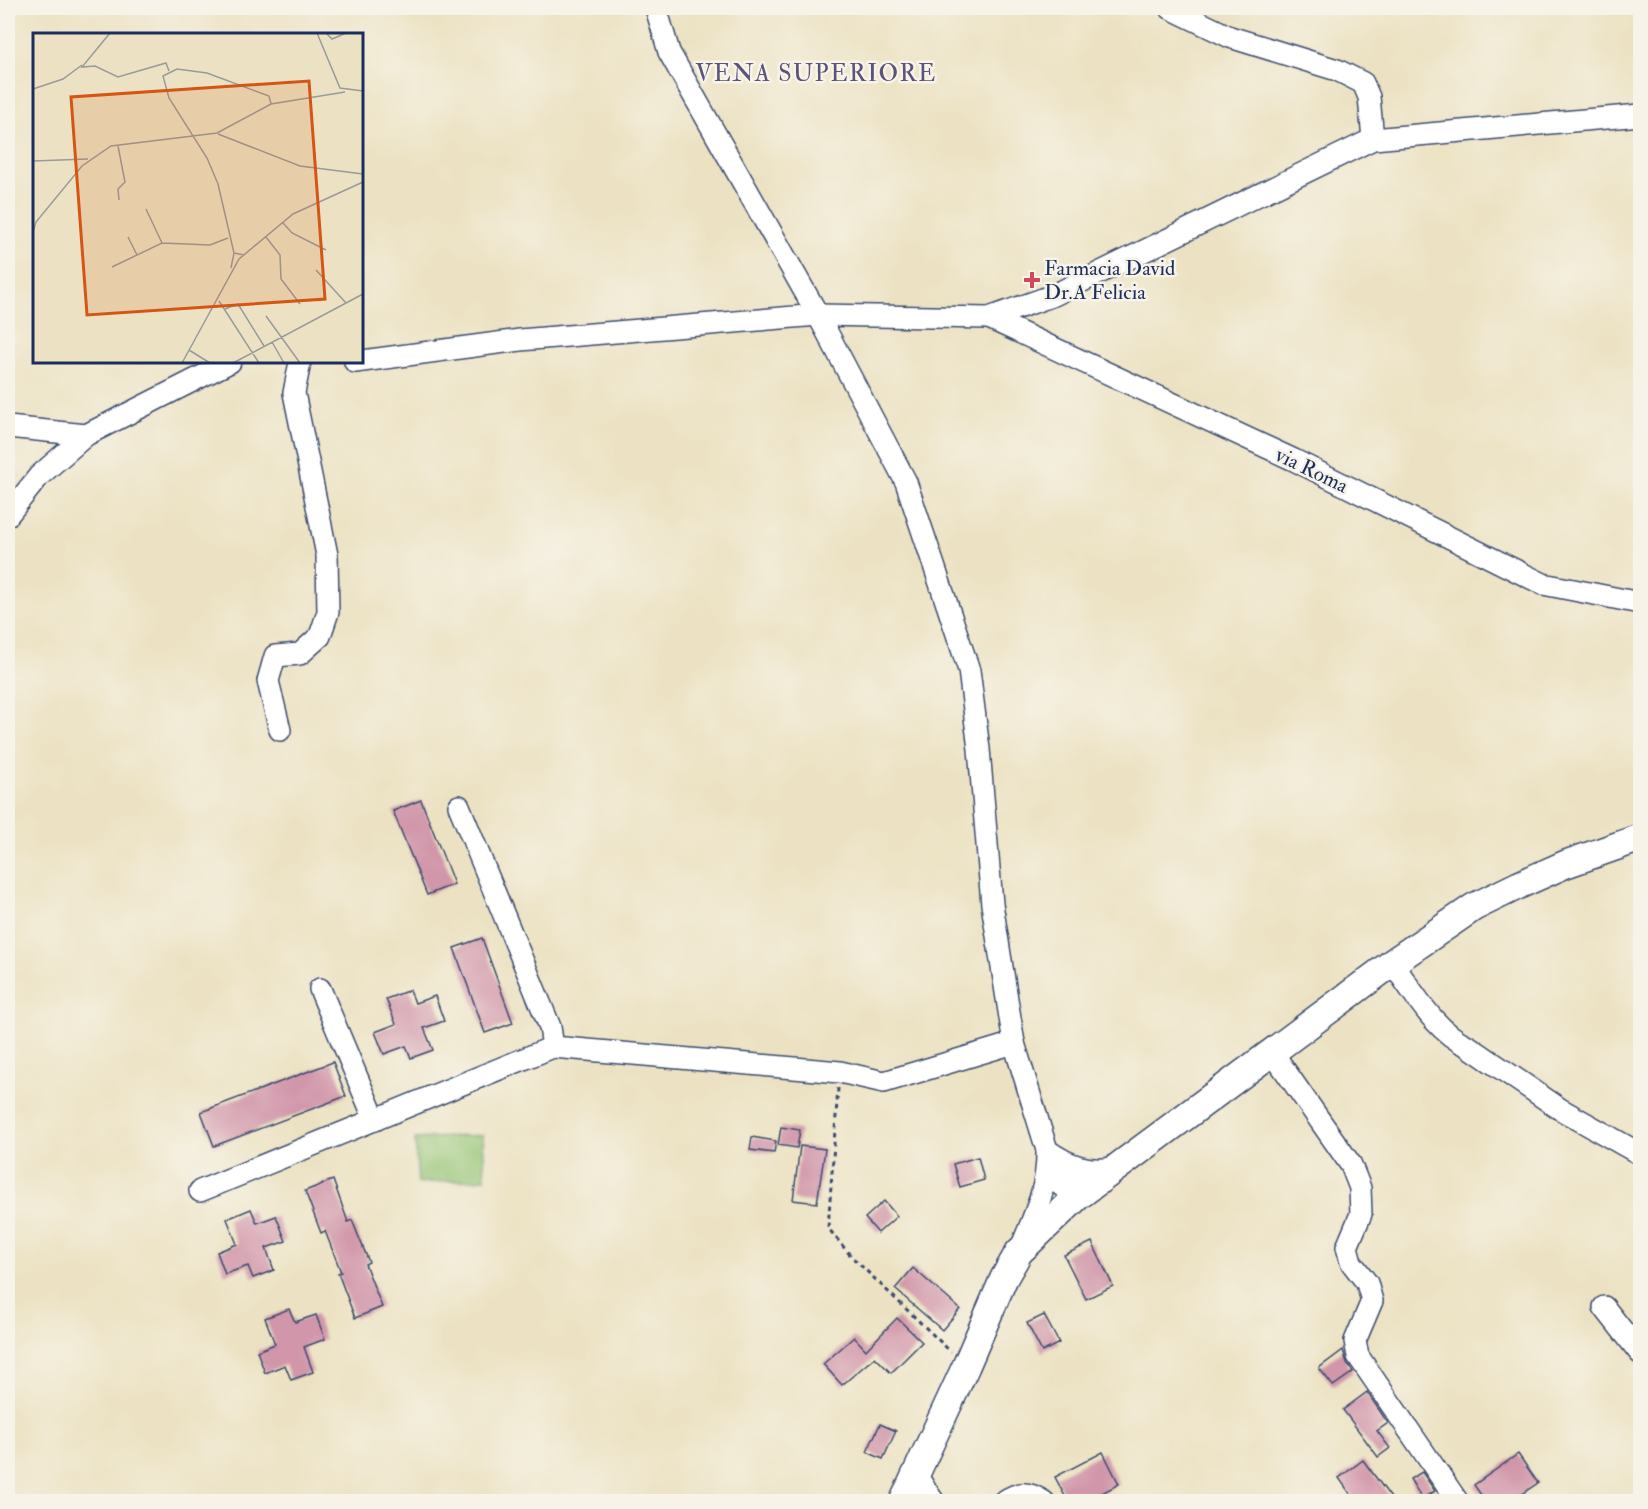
<svg xmlns="http://www.w3.org/2000/svg" width="1648" height="1509" font-family="'IM FELL Double Pica',serif">
<rect width="100%" height="100%" fill="#f7f3e8"/>
<filter id="ink" filterUnits="userSpaceOnUse"><feTurbulence type="fractalNoise" baseFrequency=".0167" numOctaves="2"/><feDisplacementMap in="SourceGraphic" scale="12" xChannelSelector="R" yChannelSelector="G"/><feConvolveMatrix kernelMatrix="1 2 1 2 8 2 1 2 1" color-interpolation-filters="sRGB"/></filter>
<filter id="wash" filterUnits="userSpaceOnUse"><feTurbulence type="fractalNoise" baseFrequency=".008" numOctaves="4" result="noise"/><feDisplacementMap in="SourceGraphic" scale="24" xChannelSelector="R" yChannelSelector="G"/><feGaussianBlur stdDeviation="1.35" result="paint"/><feColorMatrix in="noise" values="0 0 0 0 0 0 0 0 0 0 0 0 0 0 0 0 0 1.4 0 .05"/><feComposite in="paint" operator="in"/></filter>
<g filter="url(#wash)">
<rect width="100%" height="100%" fill="#ece2c3"/>
<path fill="#93c372" stroke="#577968" stroke-width="1.5" d="M483,1135L485,1179L418,1183L415,1139Z"/>
<g id="blocks">
<g fill="#d196aa">
<path d="M421,800L454,884L427,895L393,811Z"/>
<path d="M482,938L513,1023L485,1033L454,948Z"/>
<path d="M410,990L415,1003L435,996L444,1021L424,1028L433,1050L411,1058L406,1046L384,1054L375,1032L396,1024L386,999Z"/>
<path d="M333,1062L346,1096L214,1146L201,1112Z"/>
<path d="M781,1127L800,1130L797,1148L778,1145Z"/>
<path d="M752,1137L776,1141L774,1153L750,1150Z"/>
<path d="M800,1146L825,1149L817,1203L793,1200Z"/>
<path d="M978,1157L984,1180L960,1187L953,1164Z"/>
<path d="M333,1180L348,1222L352,1220L369,1262L365,1264L382,1307L355,1318L338,1273L341,1272L325,1231L321,1233L305,1191Z"/>
<path d="M884,1201L897,1216L878,1233L865,1218Z"/>
<path d="M251,1209L257,1223L276,1216L286,1241L266,1248L274,1270L253,1278L248,1266L225,1274L217,1252L237,1244L227,1219Z"/>
<path d="M1092,1242L1113,1286L1086,1299L1064,1255Z"/>
<path d="M913,1268L960,1309L942,1330L895,1289Z"/>
<path d="M289,1309L295,1322L316,1315L325,1339L304,1347L313,1372L291,1380L285,1365L265,1373L257,1351L275,1344L265,1318Z"/>
<path d="M1044,1315L1059,1343L1042,1352L1027,1323Z"/>
<path d="M897,1318L922,1342L891,1373L875,1357L842,1385L823,1364L854,1337L866,1350Z"/>
<path d="M1343,1350L1347,1363L1353,1372L1333,1386L1319,1368Z"/>
<path d="M1367,1392L1388,1423L1377,1431L1390,1448L1378,1457L1343,1410Z"/>
<path d="M880,1424L896,1431L883,1459L867,1452Z"/>
<path d="M1103,1452L1119,1484L1085,1502H1068L1055,1477Z"/>
<path d="M1518,1454L1538,1483L1520,1495L1525,1502H1486L1474,1485Z"/>
<path d="M1363,1460L1394,1502H1356L1339,1478Z"/>
<path d="M1422,1472L1435,1491L1422,1499L1410,1479Z"/>
</g>
</g>
</g>
<g filter="url(#ink)">
<use href="#blocks" fill-opacity="0" stroke="#3a4a6d" stroke-width="1.5"/>
<g fill="none" stroke-linecap="round" stroke-linejoin="round">
<defs>
<g id="minor">
<path d="M656,8L669,52L818,315L906,482L969,670L979,749L992,904L1014,1043L1047,1150"/>
<path d="M1170,8L1230,37L1337,70L1363,83L1369,97L1373,139"/>
<path d="M989,318L1294,460L1543,584L1640,603"/>
<path d="M355,362L520,340L818,315L989,318L1054,295L1373,139L1640,115"/>
<path d="M8,427L86,435"/>
<path d="M8,515L39,476L86,435L230,362"/>
<path d="M280,730L268,681L275,656L300,654L320,636L328,612L327,555L294,393L300,362"/>
<path d="M459,806L550,1027L553,1047"/>
<path d="M1392,963C1414,992 1434,1031 1468,1046L1560,1109L1640,1154"/>
<path d="M320,989L375,1120"/>
<path d="M1272,1052L1351,1165L1360,1188L1361,1214L1347,1247L1351,1262L1367,1283L1372,1301L1355,1341L1358,1356L1458,1502"/>
<path d="M1047,1166L1058,1183L1077,1197L1073,1176L1057,1158"/>
<path d="M200,1191L553,1047L840,1072L884,1082L1014,1043"/>
<path d="M1021,1248C1035,1214 1048,1187 1047,1150C1070,1166 1087,1172 1115,1168"/>
<path d="M1604,1307L1640,1353"/>
<path d="M916,1475L934,1502"/>
<path d="M1003,1502C1019,1491 1028,1491 1044,1502"/>
</g>
<path id="major" d="M903,1502L966,1366L1004,1278L1019,1252L1077,1197L1392,963L1474,907L1519,885L1566,864L1640,838"/>
</defs>
<use href="#minor" stroke="#3a4a6d" stroke-width="24"/>
<use href="#major" stroke="#3a4a6d" stroke-width="30"/>
<path stroke="#3a4a6d" stroke-width="3" stroke-dasharray="4.5 4.5" stroke-linecap="butt" d="M838,1088L828,1228L851,1256L951,1352"/>
<use href="#minor" stroke="#fff" stroke-width="21"/>
<use href="#major" stroke="#fff" stroke-width="27"/>
</g>
</g>
<path fill="#d1495b" stroke="#f7f3e8" stroke-width="2" d="M1029 271h6v6h6v6h-6v6h-6v-6h-6v-6h6z"/>
<g text-anchor="middle" stroke-width="5" stroke-linejoin="round" paint-order="stroke">
<g font-size="21" fill="#1b2f5e" stroke="#f7f3e8" text-anchor="start">
<text x="1044" y="275">Farmacia David<tspan x="1044" dy="24">Dr.A Felicia</tspan></text>
</g>
<g font-size="21" fill="#1b2f5e" stroke="#f7f3e8">
<text transform="translate(1312 470) rotate(26)" y="7">via Roma</text>
</g>
<g font-size="24" letter-spacing="1.5" fill="#5b5379" stroke="#f7f3e8">
<text x="816" y="81">VENA SUPERIORE</text>
</g>
</g>
<g transform="translate(33 33)">
<rect width="330" height="330" fill="#ece2c3"/>
<path fill="none" stroke="#989a9b" stroke-width="1.5" d="M77,0L49,34L62,33L85,44L133,30L136,38M284,0L307,55L330,58M293,0L299,6L313,0M0,56L30,46L49,32M185,101L267,133L330,141M85,113L92,149L85,156L86,167M0,128L55,126M113,176L129,210M250,190L259,200L293,217M0,199L3,189L49,133L78,113L184,100L238,71L312,59M95,204L104,222M233,204L247,222L248,246L267,271M201,220L185,151L174,125L136,65L130,43L144,36L174,40L236,63L238,71M79,234L129,210L177,212L195,205M198,235L201,220L211,222M283,237L313,270M186,268L226,330M192,276L205,271L231,313M233,283L267,330M239,309L251,330M156,317L177,330M149,330L206,226L260,181L330,149M200,330L330,261"/>
<path fill="#d45514" fill-opacity="0.15" stroke="#d45514" stroke-width="3" d="M276,48L292,266L54,282L38,64Z"/>
<rect width="330" height="330" fill="none" stroke="#1b2f5e" stroke-width="3"/>
</g>
<rect width="1648" height="1509" fill="none" stroke="#f7f3e8" stroke-width="30"/>
</svg>
